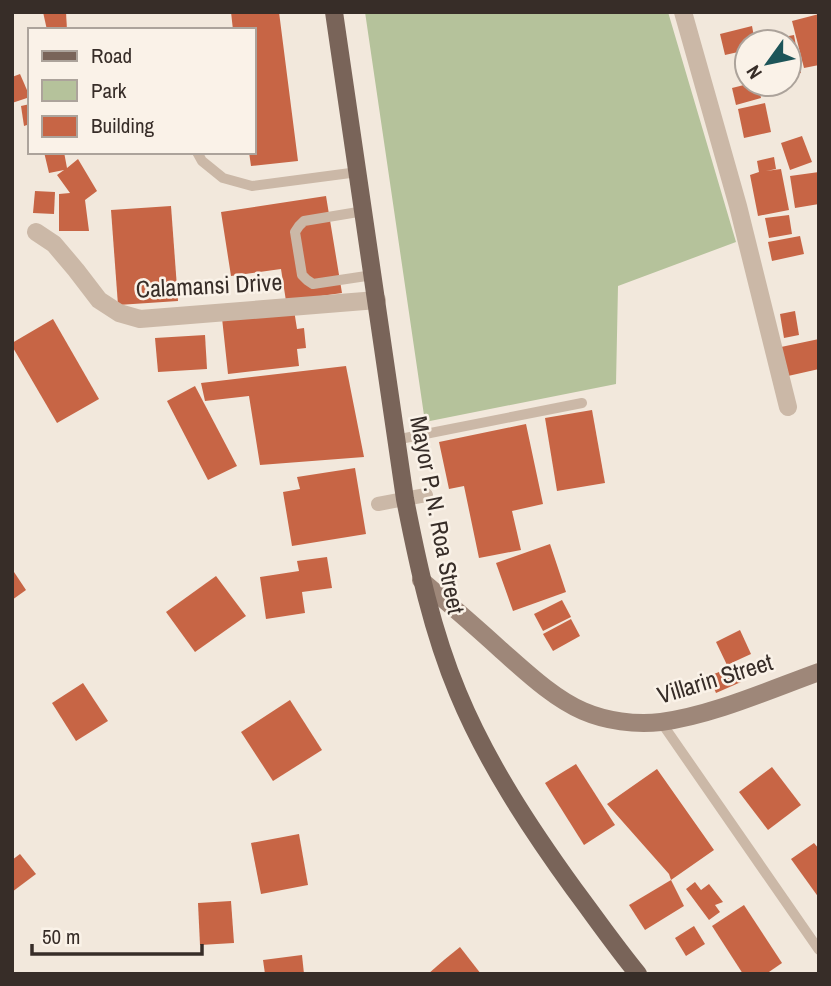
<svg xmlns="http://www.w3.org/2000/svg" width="831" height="986" font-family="'Archivo Narrow',sans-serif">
<rect width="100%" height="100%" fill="#f2e8dc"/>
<path fill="#b5c29b" d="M365,12H668L736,242L618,286L616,384L425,422Z"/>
<g fill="#c76545">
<path d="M43,12H66L67,30H47Z"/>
<path d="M231,12H279L298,161L251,166L249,152H254V30H233Z"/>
<path d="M819,14V65L804,68L792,21Z"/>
<path d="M752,26L755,42H747V50L725,55L720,34Z"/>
<path d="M794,35L801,73L789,75V42H763V41Z"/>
<path d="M20,74L30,97L12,103V77Z"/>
<path d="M748,84H758L761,98L736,105L732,88Z"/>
<path d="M765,103L771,132L744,138L738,109Z"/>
<path d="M30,104V124L24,126L21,106Z"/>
<path d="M802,136L812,162L790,170L781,143Z"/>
<path d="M44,152H64L67,168L78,159L97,191L85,200L89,231H59V194L70,193L57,175L64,170L49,173Z"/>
<path d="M774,157L776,169L766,171L781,169L789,210L758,216L750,175L759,172L757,161Z"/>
<path d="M819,172V204L795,208L790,176Z"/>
<path d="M35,191L55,192L54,214L33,213Z"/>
<path d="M326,196L342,293L286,301L281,269L231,276L221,212Z"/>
<path d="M171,206L178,301L118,305L111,210Z"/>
<path d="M789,215L792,234L769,238L765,218Z"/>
<path d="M800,236L804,254L772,261L768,242Z"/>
<path d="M294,310L297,329L304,328L306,348L297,349L299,366L228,374L222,318Z"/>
<path d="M795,311L799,335L784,338L780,314Z"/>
<path d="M53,319L99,399L57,423L12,346V343Z"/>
<path d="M205,335L207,369L158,372L155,338Z"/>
<path d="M819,339V369L788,376L781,347Z"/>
<path d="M346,366L364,457L260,465L249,396L205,401L201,383Z"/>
<path d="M195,386L237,466L208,480L167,401Z"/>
<path d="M592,410L605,483L557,491L545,418Z"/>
<path d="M526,424L543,504L512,511L521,550L479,558L464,486L449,489L439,442Z"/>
<path d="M355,468L366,534L292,546L283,492L300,489L297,477Z"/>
<path d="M550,544L566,592L513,611L496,563Z"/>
<path d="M327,557L332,588L302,592L305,613L266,619L260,577L299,571L297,561Z"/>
<path d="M12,569L26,590L12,600Z"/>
<path d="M216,576L246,616L195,652L166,612Z"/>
<path d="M562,600L571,617L543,631L534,614Z"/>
<path d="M571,619L580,636L553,651L543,634Z"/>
<path d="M740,630L751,654L727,665L716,642Z"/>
<path d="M729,668L741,682L716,693L709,676Z"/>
<path d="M83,683L108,721L76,741L52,703Z"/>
<path d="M290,700L322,750L273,781L241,732Z"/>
<path d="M576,764L615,825L584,845L545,783Z"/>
<path d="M772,767L801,805L768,830L739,792Z"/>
<path d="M657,769L714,850L671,880L669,874L607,804Z"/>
<path d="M299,834L308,885L261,894L251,843Z"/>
<path d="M814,843L819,849V898L791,859Z"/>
<path d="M20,854L36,874L12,892V860Z"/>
<path d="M671,880L684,906L645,930L629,905Z"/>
<path d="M695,882L701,890L709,884L723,902L715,905L720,912L709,920L686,889Z"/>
<path d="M231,901L234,943L200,945L198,903Z"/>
<path d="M744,905L782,963L766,974H743L712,926Z"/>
<path d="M694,926L705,944L686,956L675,938Z"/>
<path d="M460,947L481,974H428L444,960Z"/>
<path d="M302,955L304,974H265L263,960Z"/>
</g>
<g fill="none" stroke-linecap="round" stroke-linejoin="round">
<g stroke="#cbb8a7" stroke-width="10">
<path d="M197,152L202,161L223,178L252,186L358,172"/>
<path d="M364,211L304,221L299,226L295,232L302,275L307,280L313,284L373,275"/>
<path d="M395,440L582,403"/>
<path d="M661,722L819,950"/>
</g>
<path stroke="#cbb8a7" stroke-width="14" d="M378,504L426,495"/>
<g stroke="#cbb8a7" stroke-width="18">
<path d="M683,12L738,206L788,407"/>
<path d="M36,232L54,244L76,270L99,300L119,313L140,319L377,300"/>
</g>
<path stroke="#9e8779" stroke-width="18" d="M421,580C448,603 475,626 501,650C525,671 553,698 583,711C606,721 635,725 661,722C713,715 769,690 819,672"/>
<path stroke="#796459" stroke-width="18" d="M334,12L405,499C418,565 432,631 458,693C487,763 530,828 574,889C595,917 615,946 638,974"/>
</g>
<g text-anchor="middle" stroke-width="5" stroke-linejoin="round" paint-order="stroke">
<g font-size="24" fill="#372d28" stroke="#faf2e8">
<text transform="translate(209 286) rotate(-3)" y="8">Calamansi Drive</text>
<text transform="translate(437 515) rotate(79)" y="8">Mayor P. N. Roa Street</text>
<text transform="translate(715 679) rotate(-17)" y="8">Villarin Street</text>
</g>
</g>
<rect width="831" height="986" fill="none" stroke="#372d28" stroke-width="28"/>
<rect x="28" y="28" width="228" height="126" fill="#faf2e8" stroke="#aca39b" stroke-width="2"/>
<rect x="42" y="51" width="35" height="10" fill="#796459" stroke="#aca39b" stroke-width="2"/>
<text x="91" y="63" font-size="21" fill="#372d28">Road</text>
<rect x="42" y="80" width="35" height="21" fill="#b5c29b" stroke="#aca39b" stroke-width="2"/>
<text x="91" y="98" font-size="21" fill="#372d28">Park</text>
<rect x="42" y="116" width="35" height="21" fill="#c76545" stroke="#aca39b" stroke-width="2"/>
<text x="91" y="133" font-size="21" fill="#372d28">Building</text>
<g transform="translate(768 63) rotate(237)"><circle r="33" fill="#faf2e8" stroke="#aca39b" stroke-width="2"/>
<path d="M0-5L12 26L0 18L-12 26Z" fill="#1d5559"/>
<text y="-10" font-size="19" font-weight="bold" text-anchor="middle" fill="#372d28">N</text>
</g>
<path d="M32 944v10h170v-10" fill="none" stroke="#372d28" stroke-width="3.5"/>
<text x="42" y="944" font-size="21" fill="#372d28" stroke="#faf2e8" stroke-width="5" paint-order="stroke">50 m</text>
</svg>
